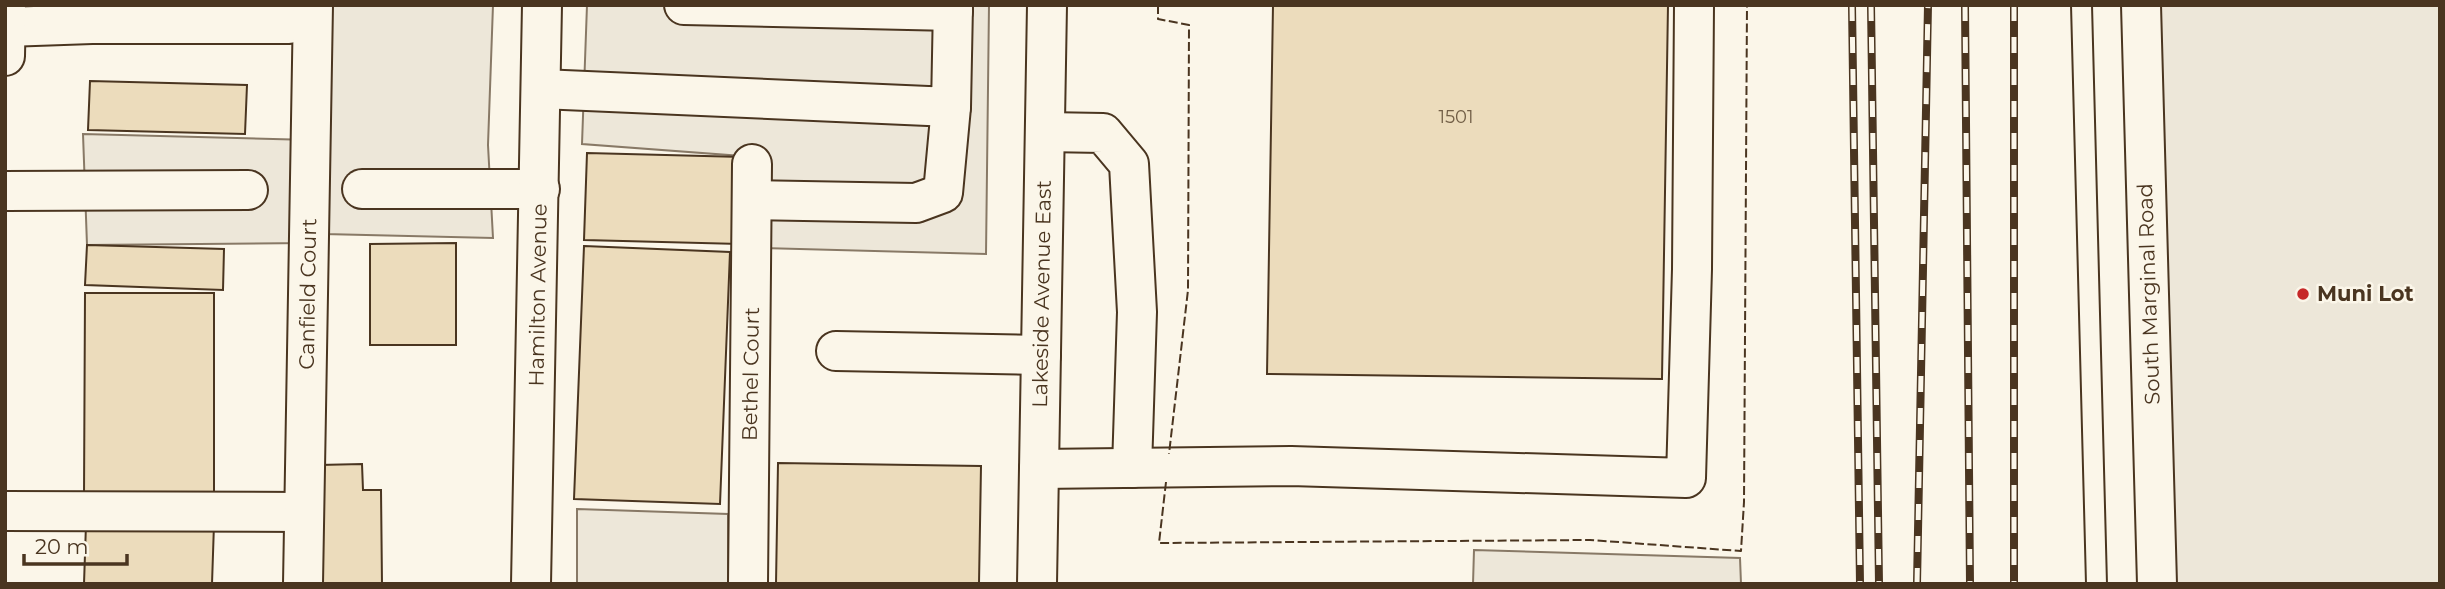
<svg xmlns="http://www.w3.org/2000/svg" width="2445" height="589" font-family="Montserrat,sans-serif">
<rect width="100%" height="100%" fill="#fbf6e9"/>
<g fill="#ede7d9" stroke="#887966" stroke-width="2">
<path d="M327,5H493L488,145L493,238L324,234Z"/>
<path d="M587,5H989L986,254L760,248L755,157L582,144Z"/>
<path d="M2158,5H2440V584H2176Z"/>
<path d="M83,134L311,140L309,243L87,245Z"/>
<path d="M577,509L728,514V584H577Z"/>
<path d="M1474,550L1740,558L1741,584H1473Z"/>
</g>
<g fill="#ecdcbc" stroke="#4a3520" stroke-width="2">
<path d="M1273,5H1668L1662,379L1267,374Z"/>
<path d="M90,81L247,85L245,134L88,130Z"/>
<path d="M587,153L743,157L740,244L584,240Z"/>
<path d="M456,243V345H370V244Z"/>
<path d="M87,245L224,249L223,290L85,285Z"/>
<path d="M584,246L730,252L720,504L574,499Z"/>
<path d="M85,293H214V497H84Z"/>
<path d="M778,463L981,466L979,584H776Z"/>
<path d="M362,464L363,490H381L382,584H322V491L319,465Z"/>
<path d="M86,524H214L212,584H84Z"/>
</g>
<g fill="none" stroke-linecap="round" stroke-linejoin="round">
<defs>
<g id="minor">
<path d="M684,5L953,11"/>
<path d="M2141,5L2157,584"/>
<path d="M6,27L92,24H289"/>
<path d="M541,89L951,107L953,5"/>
<path d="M1045,132L1103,133L1129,164L1137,312L1132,468"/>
<path d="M362,189H540"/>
<path d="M5,191L248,190"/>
<path d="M752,200L916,203L943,193L951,107"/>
<path d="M836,351L1041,355"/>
<path d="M1039,469L1291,466L1686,478L1692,269L1694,5"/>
<path d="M5,511L304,512"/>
<path d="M303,584L313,5"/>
<path d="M531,584L542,5"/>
<path d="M748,584L752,164"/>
<path d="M1037,584L1047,5"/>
</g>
<path id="major" d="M5,56L6,5"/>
</defs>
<use href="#minor" stroke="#4a3520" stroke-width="42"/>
<use href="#major" stroke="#4a3520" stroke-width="42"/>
<use href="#minor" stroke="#fbf6e9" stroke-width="38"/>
<use href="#major" stroke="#fbf6e9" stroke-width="38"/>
<g stroke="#4a3520" stroke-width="2">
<path d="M2071,5L2086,584"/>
<path d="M2092,5L2107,584"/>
</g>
<defs>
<g id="rail">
<path d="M1852,5L1860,584"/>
<path d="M1871,5L1879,584"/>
<path d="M1965,5L1970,584"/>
<path d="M2014,5V584"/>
<path d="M1917,584L1928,5"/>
</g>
</defs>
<use href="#rail" stroke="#4a3520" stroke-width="8"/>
<use href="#rail" stroke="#fbf6e9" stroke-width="5" stroke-dasharray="16" stroke-linecap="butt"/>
<g stroke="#4a3520" stroke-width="2" stroke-dasharray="9 3.5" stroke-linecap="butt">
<path d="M1158,5V19L1189,25L1188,290L1169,454"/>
<path d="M1166,482L1159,543L1590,540L1741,551L1744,502L1747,5"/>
</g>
</g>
<circle fill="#c62828" stroke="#fbf6e9" stroke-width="2.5" cx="2303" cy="294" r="7"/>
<g text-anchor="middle" stroke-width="5" stroke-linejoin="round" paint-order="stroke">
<g font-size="18" fill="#725f47">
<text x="1456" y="123">1501</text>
</g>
<g font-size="21" fill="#4a3520" stroke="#fbf6e9">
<text transform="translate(308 294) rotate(-89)" y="7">Canfield Court</text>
<text transform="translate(1042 294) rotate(-89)" y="7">Lakeside Avenue East</text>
<text transform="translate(2149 294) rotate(-92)" y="7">South Marginal Road</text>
<text transform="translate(538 295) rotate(-89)" y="7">Hamilton Avenue</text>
<text transform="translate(751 374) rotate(-89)" y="7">Bethel Court</text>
</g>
<g font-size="21" font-weight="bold" fill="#4a3520" stroke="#fbf6e9" text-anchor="start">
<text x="2317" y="301">Muni Lot</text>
</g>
</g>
<rect width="2445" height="589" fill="none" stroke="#4a3520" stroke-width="14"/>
<path d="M24 554v10h103v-10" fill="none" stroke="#4a3520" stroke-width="3.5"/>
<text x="35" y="554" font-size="21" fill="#4a3520" stroke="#fbf6e9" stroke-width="5" paint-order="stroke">20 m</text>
</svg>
